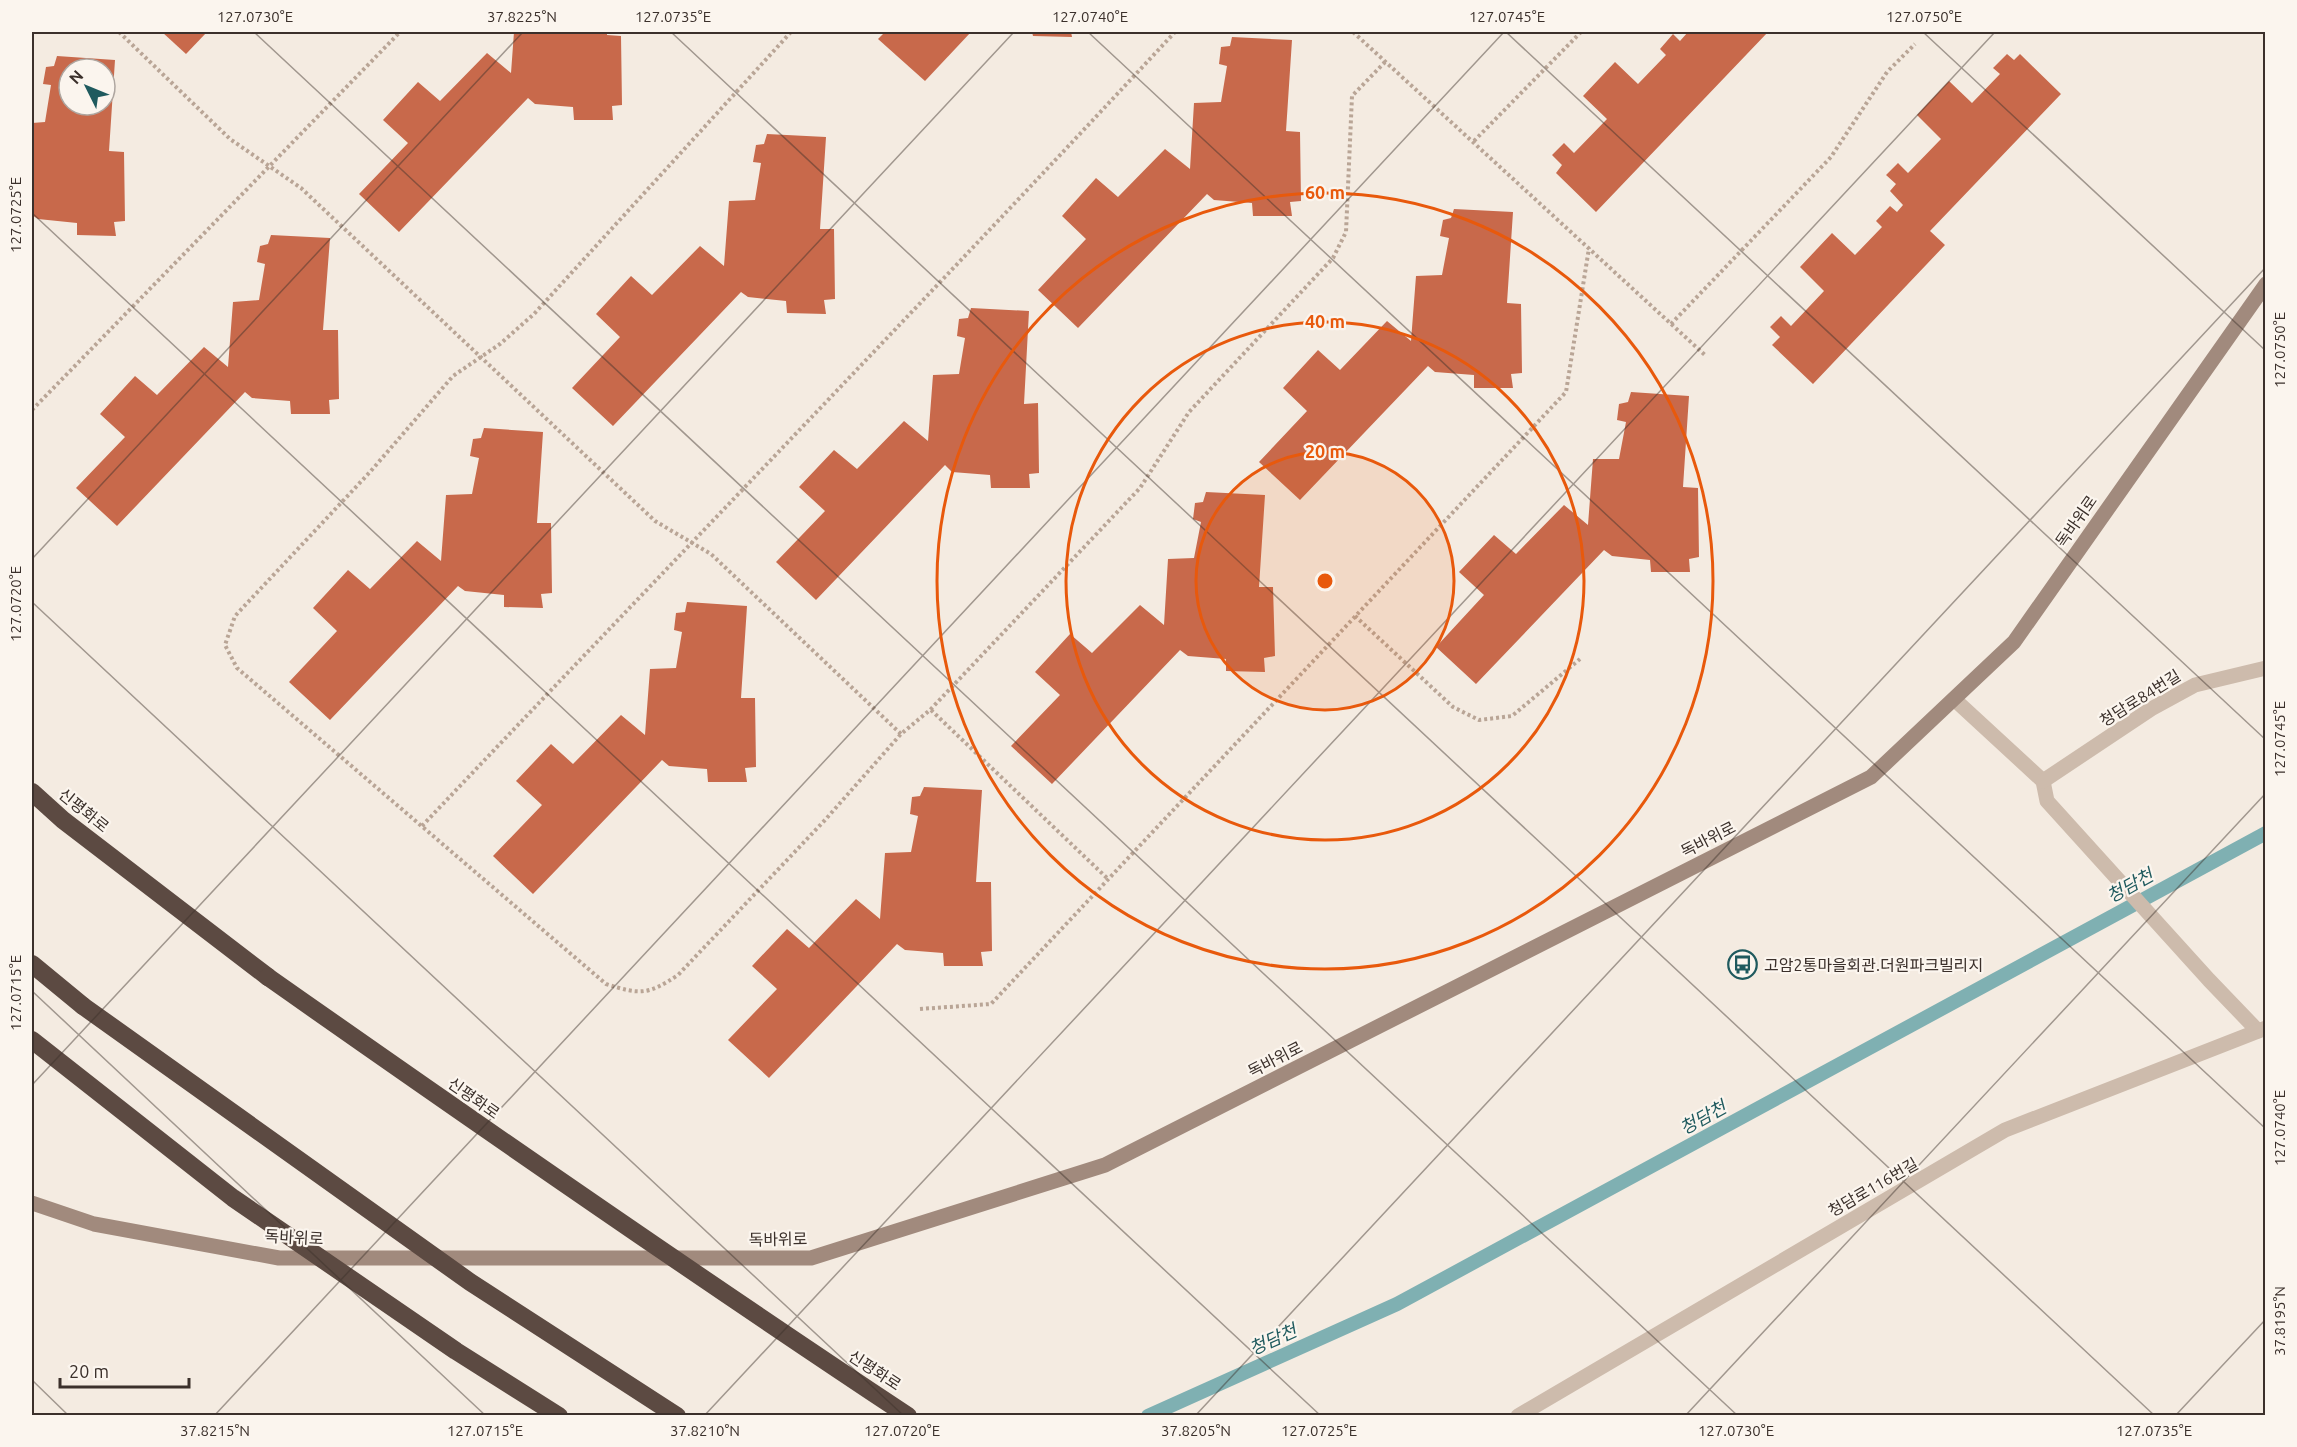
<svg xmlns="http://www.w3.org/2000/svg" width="2297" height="1447" font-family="Ubuntu,'Noto Sans KR',sans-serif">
<rect width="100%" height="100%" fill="#f4ebe1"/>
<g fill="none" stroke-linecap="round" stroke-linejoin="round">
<path stroke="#7fb0b2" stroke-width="14" d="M1148,1416L1397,1304L2266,833"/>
</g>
<g fill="#c8694b" fill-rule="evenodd">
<path d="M162,32H207L186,54Z"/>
<path d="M514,32H607V35L621,36L622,105L612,106L613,120H574L573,107L535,104L528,98L399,232L359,194L408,143L383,120L418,82L440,101L487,53L511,73Z"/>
<path d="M885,32H971L925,81L878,39Z"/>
<path d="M1032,32H1071L1072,37L1033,36Z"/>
<path d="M1688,32H1768L1596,212L1556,173L1562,165L1552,155L1564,143L1574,153L1607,119L1583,96L1615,62L1638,84L1666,55L1660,49L1673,34L1680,41Z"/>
<path d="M1232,37L1292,40L1286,131L1300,132L1301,201L1290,202L1292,216H1253L1252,203L1214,200L1207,194L1078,328L1038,290L1086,239L1062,216L1096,178L1118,197L1165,149L1190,169L1194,103L1221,102L1227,66L1219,64L1221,47L1230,46Z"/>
<path d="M2007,54L2014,60L2020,54L2061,94L1930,231L1945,245L1813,384L1772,345L1780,337L1770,327L1781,316L1791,326L1824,291L1800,267L1832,233L1855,255L1882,227L1876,221L1890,206L1897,212L1903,205L1890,191L1896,184L1886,175L1898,163L1908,173L1941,139L1917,115L1949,81L1972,103L2000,74L1993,68Z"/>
<path d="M57,56L115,60L109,151L124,152L125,221L114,222L116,236L77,235V223L38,219L32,215V123L45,122L51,85L43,84L46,67L54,66ZM69,69H105V105H69Z"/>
<path d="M767,134L826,137L820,229H834L835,299L824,300L826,314L787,313L786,301L748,297L741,292L613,426L572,388L620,337L596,314L631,276L652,295L700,246L724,266L729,201L755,200L761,163L753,162L756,145L764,144Z"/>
<path d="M1454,209L1513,212L1507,303L1521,304L1522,373L1511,374L1513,388H1474V375L1435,372L1428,366L1300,500L1259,462L1307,411L1283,388L1318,350L1340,370L1387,321L1411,341L1416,276L1442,275L1449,238L1440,236L1443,220L1451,218Z"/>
<path d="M271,235L330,238L323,330H338L339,399L329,400L330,414H291L290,401L252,398L245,392L117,526L76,488L125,437L100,414L135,376L157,395L204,347L228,367L233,302L259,300L265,264L257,262L260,246L268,244Z"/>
<path d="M971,308L1029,311L1024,404L1038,403L1039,473L1029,474L1030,488H991L990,475L952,472L945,465L816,600L776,562L825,511L799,487L834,450L857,469L904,421L928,441L933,375L959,374L965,338L957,336L959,319L968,318Z"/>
<path d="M1631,392L1689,396L1683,487L1698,488L1699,557L1689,559L1690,572H1651L1650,560L1612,556L1604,550L1476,684L1436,647L1484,595L1459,572L1494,535L1516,554L1564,505L1588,525L1593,459H1619L1626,422L1617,420L1619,404L1628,402Z"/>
<path d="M484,428L543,432L537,523H551L552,593L541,594L543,608L504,607V595L465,591L458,586L330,720L289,682L337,631L313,608L348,570L370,589L417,541L441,561L446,495L472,494L479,458L470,456L473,439L481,438Z"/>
<path d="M1206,492L1265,495L1259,587H1273L1275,656L1264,658L1265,672L1226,671V659L1188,656L1180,650L1052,784L1011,746L1060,695L1035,672L1070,634L1092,653L1140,605L1164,625L1168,559L1194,558L1201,522L1193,519L1195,503L1203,502Z"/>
<path d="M687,602L747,606L741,698H755L756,767L745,768L747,782H708L707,769L669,766L662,760L533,894L493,856L542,805L516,781L551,744L573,764L621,715L645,735L650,669L676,668L682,632L674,630L676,613L685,612Z"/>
<path d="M924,787L982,790L976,882H991L992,951L981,952L983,966H944L943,953L905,950L897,944L769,1078L728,1040L777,989L752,966L787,929L809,948L856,899L880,919L885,853L911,852L918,816L910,814L912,797L920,796Z"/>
</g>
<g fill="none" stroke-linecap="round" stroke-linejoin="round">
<g stroke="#b9a596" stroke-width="4" stroke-dasharray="3 3" stroke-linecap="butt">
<path d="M119,32L230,139L301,188L655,521L711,554L901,734"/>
<path d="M791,32L534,314L500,344L453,376L370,472L235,616L225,645L237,668L606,984C640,995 648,995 678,975L825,820L901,734L930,710L1140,488L1189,412L1333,258L1346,232L1352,96L1385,62"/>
<path d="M1353,32L1706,356"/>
<path d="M1474,141L1581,32"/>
<path d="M1671,324L1831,157L1887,72L1915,44"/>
<path d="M32,410L400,32"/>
<path d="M1355,616L1453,707L1479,720L1512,716L1580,659"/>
<path d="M931,710L1108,879"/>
<path d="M422,826C673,561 927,299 1175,32"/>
<path d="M920,1009L991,1004L1566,392L1589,248"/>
</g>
<g stroke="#cdbbac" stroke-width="15">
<path d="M1954,699L2043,781L2047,801L2209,980L2258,1031"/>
<path d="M2043,781L2151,709L2195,685L2266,668"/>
<path d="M1518,1416L2005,1130L2266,1028"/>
</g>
<path stroke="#a18a7d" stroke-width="15" d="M32,1203L94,1224L279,1258H811L1105,1165L1871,777L2014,642L2266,284"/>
<g stroke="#5c4a42" stroke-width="18">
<path d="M32,792L63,820L268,977"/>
<path d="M32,964L83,1006"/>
</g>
<g stroke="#5c4a42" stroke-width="18">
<path d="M268,977C480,1126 692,1273 908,1416"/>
<path d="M83,1006L470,1282L677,1416"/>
<path d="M32,1040L233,1198L456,1351L559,1416"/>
</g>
</g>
<path fill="none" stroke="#3b302b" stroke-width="1.5" stroke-opacity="0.45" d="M254,32L1738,1416M671,32L2155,1416M1088,32L2266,1129M1506,32L2266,740M1923,32L2266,351M32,33L33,32M32,213L1321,1416M32,559L523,32M32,602L904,1416M32,991L486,1416M32,1085L1014,32M32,1380L69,1416M214,1416L1504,32M704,1416L1995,32M1195,1416L2266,267M1685,1416L2266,793M2175,1416L2266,1319"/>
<circle cx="1325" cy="581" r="129" fill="#e8590c" fill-opacity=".12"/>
<g fill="none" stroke="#e8590c" stroke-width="3">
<circle cx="1325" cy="581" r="129"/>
<circle cx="1325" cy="581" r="259"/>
<circle cx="1325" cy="581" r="388"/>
</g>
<defs>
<symbol id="bus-ring" viewBox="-11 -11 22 22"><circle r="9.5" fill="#fbf5ee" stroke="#1f5a5e" stroke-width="1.5"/><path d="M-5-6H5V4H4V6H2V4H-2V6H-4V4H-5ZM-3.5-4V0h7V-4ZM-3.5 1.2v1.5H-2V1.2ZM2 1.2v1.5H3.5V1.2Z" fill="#1f5a5e"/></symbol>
</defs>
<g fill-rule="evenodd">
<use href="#bus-ring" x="1726" y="948" width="33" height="33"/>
</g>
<g text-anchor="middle" stroke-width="4.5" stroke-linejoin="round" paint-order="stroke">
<g font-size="16" fill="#3b302b" stroke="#fbf5ee">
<text transform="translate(2076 521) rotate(-55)" y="6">독바위로</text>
<text transform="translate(2140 698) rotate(-32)" y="6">청담로84번길</text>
<text transform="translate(84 810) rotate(39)" y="6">신평화로</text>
<text transform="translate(1708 839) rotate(-27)" y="6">독바위로</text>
<text transform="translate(1275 1059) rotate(-27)" y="6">독바위로</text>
<text transform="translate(474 1098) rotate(35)" y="6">신평화로</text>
<text transform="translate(1873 1187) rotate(-30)" y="6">청담로116번길</text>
<text transform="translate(294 1237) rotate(3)" y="6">독바위로</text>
<text transform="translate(778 1239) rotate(-1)" y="6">독바위로</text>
<text transform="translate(875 1370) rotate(33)" y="6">신평화로</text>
</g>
<g font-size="16" fill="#3b302b" stroke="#fbf5ee" text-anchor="start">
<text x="1764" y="971">고암2통마을회관.더원파크빌리지</text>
</g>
<g font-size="18" font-style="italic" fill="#1f5a5e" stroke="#fbf5ee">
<text transform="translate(2130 886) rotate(-29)" y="6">청담천</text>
<text transform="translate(1703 1118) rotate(-29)" y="6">청담천</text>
<text transform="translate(1273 1340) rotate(-24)" y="6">청담천</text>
</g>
</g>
<circle cx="1325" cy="581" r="9" fill="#e8590c" stroke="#fbf5ee" stroke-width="3"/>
<g font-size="18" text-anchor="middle" font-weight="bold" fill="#e8590c" stroke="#fbf5ee" stroke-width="4.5" stroke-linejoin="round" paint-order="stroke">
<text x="1325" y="199">60 m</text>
<text x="1325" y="328">40 m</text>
<text x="1325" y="458">20 m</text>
</g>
<rect width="2297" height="1447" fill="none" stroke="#fbf5ee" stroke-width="66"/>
<g transform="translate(87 87) rotate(313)"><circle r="28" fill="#fbf5ee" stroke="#aea6a0" stroke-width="1.5"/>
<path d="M0-4.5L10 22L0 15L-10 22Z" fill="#1f5a5e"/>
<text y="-9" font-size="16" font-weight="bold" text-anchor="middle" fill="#3b302b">N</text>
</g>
<path d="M60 1378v9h129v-9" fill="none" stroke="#3b302b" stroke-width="3"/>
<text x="69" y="1378" font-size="18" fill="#3b302b" stroke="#fbf5ee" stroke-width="4.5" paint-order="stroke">20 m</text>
<rect x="33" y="33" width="2231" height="1381" fill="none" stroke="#3b302b" stroke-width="2"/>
<g font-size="15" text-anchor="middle" fill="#3b302b">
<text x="255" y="22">127.0730°E</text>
<text x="522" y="22">37.8225°N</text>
<text x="673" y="22">127.0735°E</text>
<text x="1090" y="22">127.0740°E</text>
<text x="1507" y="22">127.0745°E</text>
<text x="1924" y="22">127.0750°E</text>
<text transform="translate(16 215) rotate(-90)" y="5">127.0725°E</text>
<text transform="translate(2280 350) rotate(-90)" y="5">127.0750°E</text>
<text transform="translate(16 604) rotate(-90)" y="5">127.0720°E</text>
<text transform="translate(2280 739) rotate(-90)" y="5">127.0745°E</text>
<text transform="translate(16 993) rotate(-90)" y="5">127.0715°E</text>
<text transform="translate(2280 1128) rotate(-90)" y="5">127.0740°E</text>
<text transform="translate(2280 1321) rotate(-90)" y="5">37.8195°N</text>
<text x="215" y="1436">37.8215°N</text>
<text x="485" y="1436">127.0715°E</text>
<text x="705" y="1436">37.8210°N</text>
<text x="902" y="1436">127.0720°E</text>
<text x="1196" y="1436">37.8205°N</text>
<text x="1319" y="1436">127.0725°E</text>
<text x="1736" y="1436">127.0730°E</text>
<text x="2154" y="1436">127.0735°E</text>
</g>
</svg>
